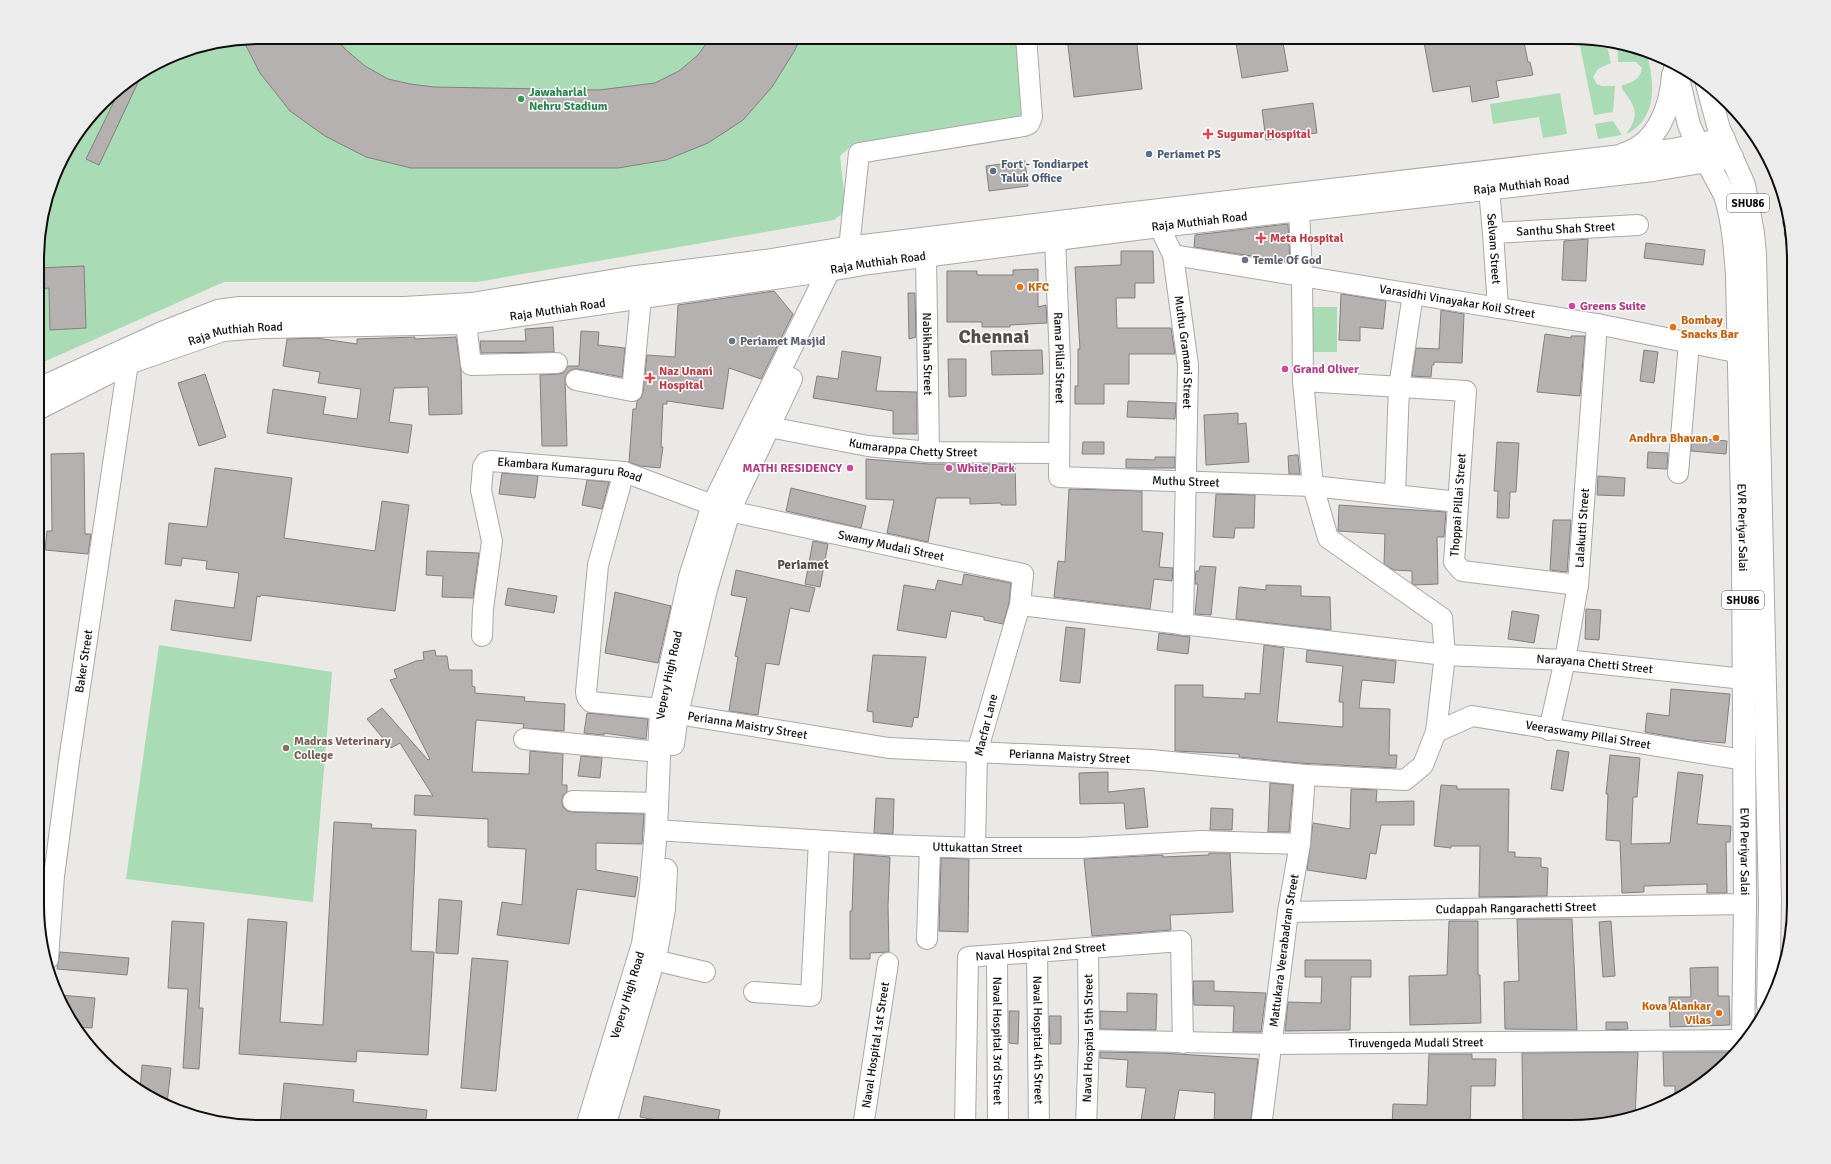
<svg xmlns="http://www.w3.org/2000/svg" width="1831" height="1164" font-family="Signika,sans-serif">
<rect width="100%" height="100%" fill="#ebe9e6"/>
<g fill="#a9dbb4">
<path d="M259,37H1016L1022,121L854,143L840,156L846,211L834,220L477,282H224L39,364V230L60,161L113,92L174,54Z"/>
<path d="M1583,38L1606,42L1611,63L1598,69L1593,77L1597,84L1602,86H1615L1613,112L1594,115L1579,41Z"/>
<path d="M1617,43L1630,45L1647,53C1652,76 1658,102 1641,123C1637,127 1632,132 1626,134C1641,115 1635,106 1622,89V85C1631,83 1641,79 1642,68L1636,62H1618Z"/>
<path d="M1560,93L1567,134L1543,138L1539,117L1493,124L1490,104Z"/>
<path d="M1613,121L1622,135L1598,139L1595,124Z"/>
<path d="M1302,307H1337V352H1303Z"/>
<path d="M159,645L332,672L313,902L126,879Z"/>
</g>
<g fill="#b4b1b0" stroke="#83807f">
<path d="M259,37H335L345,49L365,66L388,79L410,84L434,87L599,90L655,83L679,71L698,55L711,37H800L795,50L772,87L743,120L708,143L666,160L618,168H411L366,157L325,136L290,111L260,73L243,40Z"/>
<path d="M1067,37H1136L1142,89L1074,97Z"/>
<path d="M1235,37H1282L1288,71L1242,78Z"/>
<path d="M1427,37H1523L1528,62H1530L1533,75L1496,81L1499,97L1472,102L1470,86L1433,92L1424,42H1428Z"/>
<path d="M142,74L99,165L86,159L121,87Z"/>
<path d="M1313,103L1317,133L1266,140L1262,110Z"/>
<path d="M1025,161L1028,186L989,191L986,166Z"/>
<path d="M1288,224L1290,262L1194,247L1195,235Z"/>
<path d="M1588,239L1586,281L1562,280L1564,241Z"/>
<path d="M1646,243L1705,250L1703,265L1644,258Z"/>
<path d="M1121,251H1153L1154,283H1135V298H1116L1117,328H1171L1175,354H1129V384H1104V404H1075V386H1078V349H1080L1075,267L1121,265Z"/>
<path d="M84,266L86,328L50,330L49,288L39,289V268Z"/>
<path d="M1038,269V307L1046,305L1047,323L1010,325V327H982V322H947V271H977V275H1013V270Z"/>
<path d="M774,291L793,314L761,379L729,368L723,409L667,401V404H663L661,447H663L660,468L640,466L629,462L633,409H636L637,401L641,398L643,393L647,355L675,357L678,305Z"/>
<path d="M908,293H915L916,337L909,339Z"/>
<path d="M1341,294L1386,301L1383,329L1360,327V341L1339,340Z"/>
<path d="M1441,310L1464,314L1462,363L1434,362V365H1432L1431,377L1412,376L1416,348L1439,349Z"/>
<path d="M553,327L554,352L481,353L480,341H526L525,329Z"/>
<path d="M581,331L599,332L598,345L625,348L622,377L578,369H573L568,372L565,378L567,446H542L540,375L558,374L563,373L568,366H579Z"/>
<path d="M1545,334L1571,338V336H1585L1580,396L1537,392Z"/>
<path d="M415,337V339L456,337L461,369L462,414L429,415L428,387L394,388L389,422L412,425L408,453L267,433L273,389L326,397L323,414L357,419L361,389L318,383L320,372L283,366L287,339L316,338L357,344V339Z"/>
<path d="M1042,350L1043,374L992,375L991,351Z"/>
<path d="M1644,350L1658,352L1654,383L1640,381Z"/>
<path d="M842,351L881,357L876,391L917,392V434H893V411L813,398L817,376L838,379Z"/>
<path d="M948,359H966V396L949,397Z"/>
<path d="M205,374L226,437L199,446L178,383Z"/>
<path d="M1128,401L1176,403L1175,419L1127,417Z"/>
<path d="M1238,413V424L1246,423L1249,462L1206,465L1204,415Z"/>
<path d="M1692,438L1727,441L1726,454L1691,451Z"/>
<path d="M1083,442H1104V454H1082Z"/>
<path d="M1497,442L1519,443L1516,492H1510L1509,518H1497L1498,491H1494Z"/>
<path d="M1648,452L1668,453L1667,469L1647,468Z"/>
<path d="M84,453L85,534H91L88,554L45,550L47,531H52L51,454Z"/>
<path d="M1295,455H1298L1300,474H1289L1288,456Z"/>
<path d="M1155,457H1175V468H1126V459L1155,460Z"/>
<path d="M866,459L929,464H1015L1016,505H1001V503L970,504V498H936L928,542L887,533L894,500L866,499Z"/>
<path d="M215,468L292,478L284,538L375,551L382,501L409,505L395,611L261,595L260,597L257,596L251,641L171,630L175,600L234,608L239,573L206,569L207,561L182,558L181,566L165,564L169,523L207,527Z"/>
<path d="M502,473L538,476L535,498L499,494Z"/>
<path d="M1598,476L1625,478L1624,496L1597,495Z"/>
<path d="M587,480L609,482L602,509L582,505Z"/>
<path d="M791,488L866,506L861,528L786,511Z"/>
<path d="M1069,489L1142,491V531L1163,533L1159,567L1173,568L1172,581L1154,579L1150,609L1054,597L1058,561L1065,562Z"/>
<path d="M1216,494L1255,495L1254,528H1235L1234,538L1213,537Z"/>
<path d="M1339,505L1446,512L1444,537H1437L1438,584L1414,585L1412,583V571L1394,570L1384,564L1385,534L1338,531Z"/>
<path d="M1553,520H1571L1567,572L1550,570Z"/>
<path d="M813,541L828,544L820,587L805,584Z"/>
<path d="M427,551L479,553L473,598L442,597L443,576L426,575Z"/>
<path d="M1200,566L1216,567L1211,615L1195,614L1198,584H1195L1196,571H1199Z"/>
<path d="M736,570L815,588L809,612L790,608L779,665L766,663L758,715L729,711L738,657L735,656L747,598L731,595Z"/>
<path d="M964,574L1011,583L1009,603L1003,624L984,620V617L951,611L946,638L897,630L904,585L935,590L938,580L962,585Z"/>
<path d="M1266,585L1301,586V596L1330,597L1331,630L1236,619L1239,587L1266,590Z"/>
<path d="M508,588L557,596L554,613L505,605Z"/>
<path d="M615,592L671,606L658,663L605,653Z"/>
<path d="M1586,609L1601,610L1599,640L1585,639Z"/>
<path d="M1512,611L1539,615L1534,643L1508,639Z"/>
<path d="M1066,627L1085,629L1080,683L1060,681Z"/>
<path d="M1159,633L1190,637L1188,654L1157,650Z"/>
<path d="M1264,645L1284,648L1277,722L1343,727V702H1339L1343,666L1306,662L1307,650L1396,661L1394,683L1362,680L1359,708L1390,709L1389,755H1397L1396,768L1299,763L1239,757V754L1175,751V685H1203V697L1245,699V693L1260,694Z"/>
<path d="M435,650L436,656H447L449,670H472V686L475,687V693L525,697L524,701L565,704L564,731L523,728L524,724L476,720L472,772L529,774L530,751L563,754L562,785H567V792L563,795L562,801L563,807L567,811L573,812L644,814L642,844L596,843V870L638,877L635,897L577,889L569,944L497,935L502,902L522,905L526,849L488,847V819L414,815L415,795L433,796L400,743L391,748L367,719L382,708L428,760L430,759L390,680L397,678L394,670L416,661L424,660L423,652Z"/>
<path d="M873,655L926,657L918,718L914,717L912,727L873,722V712L867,711Z"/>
<path d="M1671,689L1730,694L1725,743L1690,740L1645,732L1647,713L1669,716Z"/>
<path d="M587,713L648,719L646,739L604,733V735L584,733Z"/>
<path d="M1557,750L1569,752L1563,791L1551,789Z"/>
<path d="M1610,755L1640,758L1637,797H1633L1631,844L1670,843L1678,772L1703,775L1697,824L1731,826L1730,842H1726L1727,893H1707V884L1644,886V892L1622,893L1620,841L1606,840L1608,794H1606Z"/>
<path d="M581,756L602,758L600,778L578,776Z"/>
<path d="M1108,772V792L1144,788L1148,827L1126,829L1124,803L1080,804L1079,773Z"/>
<path d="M1270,783L1293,785L1289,832H1268Z"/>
<path d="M1441,785L1457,786V789H1509L1508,852H1515V857L1541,858V867L1548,868L1547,896L1479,897L1480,846H1451V848L1434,846Z"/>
<path d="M1351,789L1377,790L1376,802L1414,801V825H1381L1376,854L1370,853L1366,879L1307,870L1313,823L1350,829Z"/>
<path d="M876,798L894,799L893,834L874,833Z"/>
<path d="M1211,808L1233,809L1232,830H1210Z"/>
<path d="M334,822L372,824L371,828L416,830L411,951L434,952L428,1055L357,1051L356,1062L239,1054L248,919L287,922L280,1022L323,1025Z"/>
<path d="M1209,853H1230L1233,912L1170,915L1171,930L1092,936L1084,859L1163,855V857L1209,855Z"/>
<path d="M854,854L890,857L888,906L889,952L870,953V959H850V911H852Z"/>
<path d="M941,858L969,859L968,932L939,931Z"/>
<path d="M439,899L462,901L458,954L436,953Z"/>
<path d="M1517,919H1572L1577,1030L1505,1029L1504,982L1519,981Z"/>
<path d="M172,921L204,923L199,1008H203L199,1069L183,1068L188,989L168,988Z"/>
<path d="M1449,921H1478V975H1480L1481,1023L1410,1025L1409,976L1447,975Z"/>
<path d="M1611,921L1615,976L1603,977L1599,922Z"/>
<path d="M60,952L129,958L127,975L57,969Z"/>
<path d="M472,958L508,961L496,1091L461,1088Z"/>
<path d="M1305,960H1371V977H1351L1350,1030L1285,1031L1288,1002L1321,1003L1322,977H1305Z"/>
<path d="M1718,967V996H1729L1730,1025L1670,1027L1669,997H1691L1690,968Z"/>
<path d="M1193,981H1214V991L1266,993L1261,1032H1233L1234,1006L1194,1005Z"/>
<path d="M1127,993L1157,994L1156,1030L1100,1029V1011L1127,1012Z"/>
<path d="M60,995L95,998L92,1028L75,1027L67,1016Z"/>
<path d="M1009,1011H1019L1018,1044L1009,1043Z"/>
<path d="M1049,1016H1061V1044H1050Z"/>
<path d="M1606,1022H1627L1628,1029L1606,1030Z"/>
<path d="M1100,1052L1161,1053L1258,1059L1250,1127H1214L1215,1093L1179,1090L1173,1127H1140L1146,1088L1126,1087L1128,1060L1100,1058Z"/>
<path d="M1638,1052L1635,1117L1586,1127H1523L1522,1053Z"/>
<path d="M1663,1052H1735L1718,1072L1683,1097L1675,1100V1086H1664Z"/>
<path d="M1429,1054H1472V1059H1496L1495,1086H1471L1470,1127H1392L1393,1104L1427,1105Z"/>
<path d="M142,1065L171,1068L167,1104L140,1091Z"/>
<path d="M284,1083L354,1090L353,1102L427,1110L425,1127H298L280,1125Z"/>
<path d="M644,1096L720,1110L717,1127H693L640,1117Z"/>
</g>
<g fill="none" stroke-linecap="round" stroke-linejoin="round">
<defs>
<g id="minor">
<path id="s1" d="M1489,190L1493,233L1498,308"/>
<path id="s2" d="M1159,226L1173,255L1188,365L1183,625"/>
<path id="s3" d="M1493,233L1638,225"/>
<path id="s4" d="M1055,239L1060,361L1059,477L1313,486L1458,502"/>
<path d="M849,248L859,153L1024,126L1029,124L1032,117L1026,37"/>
<path id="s5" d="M1173,255L1597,324L1740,353"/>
<path id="s6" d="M926,256L929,452"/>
<path d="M466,323L471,365L557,363"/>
<path d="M576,380L632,391L641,298"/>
<path d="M1303,381L1466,391L1454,562L1462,571L1578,585"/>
<path id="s7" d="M769,427L868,446L929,452L1058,453"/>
<path id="s8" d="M624,472L598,565L586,692L587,697L591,702L661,709L677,714L889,748L1151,760L1305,775L1405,780L1423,765L1436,732L1445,655L1442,618L1328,538L1313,486L1303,381L1302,276L1299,210"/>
<path d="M1678,473L1689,342"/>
<path d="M1395,495L1399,387L1413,294"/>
<path id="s9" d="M1020,605L1445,655L1565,660L1744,679"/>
<path id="s10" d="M482,636L483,609L492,541L481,490L483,467L486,462L491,461L624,472L729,511L1023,574L1020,605L977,752L975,848"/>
<path id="s11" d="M1549,730L1565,660L1578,585L1597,324"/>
<path id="s12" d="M1436,732L1472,716L1744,760"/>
<path d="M524,739L659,752"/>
<path d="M573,801L657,803"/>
<path id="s13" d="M656,830L889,845L975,848H1079L1201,841L1300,844"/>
<path id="s14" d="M1288,912L1745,904"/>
<path d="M927,939L930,847"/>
<path id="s15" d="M1037,952L1039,1127"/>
<path id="s16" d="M997,955L998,1127"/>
<path id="s17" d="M48,959L54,876L69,761L128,363"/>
<path d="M654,960L705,972"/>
<path d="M754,992L811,996L819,841"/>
<path id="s18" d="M1089,1040L1271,1044L1744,1040"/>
<path id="s19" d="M863,1127L888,963"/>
<path id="s20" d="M965,1127L968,957L1181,941L1183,1043"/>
<path id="s21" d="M1086,1127L1089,1040L1088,948"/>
<path id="s22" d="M1261,1127L1288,912L1300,844L1305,775"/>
</g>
<g id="major">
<path id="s23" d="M1675,65L1689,125L1698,145L1725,195C1733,221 1735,248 1737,275L1743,548L1745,904L1743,1043"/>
<path d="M1707,84L1719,129L1744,185L1753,233L1755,255L1770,901L1768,1005"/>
<path d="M1624,154C1658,144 1671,106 1673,75"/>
<path d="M39,389L162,333L218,311L240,308H404L472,304L629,278L765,261L839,249L1092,218L1673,150L1724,139"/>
<path id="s24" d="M39,408L128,363L223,330L264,327L466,323L829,270L869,263L1159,226L1653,170L1732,157"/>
<path d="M673,744L677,714L706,589L729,511L791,379"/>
<path id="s25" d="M587,1127L643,944L651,887L656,830L661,709L690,577L713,505L834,260"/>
<path d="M604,1127L657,948L664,909L666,870"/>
</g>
</defs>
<use href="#minor" stroke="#aaa8a6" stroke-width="22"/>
<use href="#major" stroke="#aaa8a6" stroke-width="24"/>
<use href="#minor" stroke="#fff" stroke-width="20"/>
<use href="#major" stroke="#fff" stroke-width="22"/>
<path stroke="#7a7877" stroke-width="3" stroke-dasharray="5 5" stroke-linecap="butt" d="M1778,182L1794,292"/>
</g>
<circle fill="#2e9e5b" stroke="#fff" stroke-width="1.5" cx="521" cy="99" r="4"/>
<g fill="#e0444e" stroke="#fff" stroke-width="1.5">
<path d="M1206 128h4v4h4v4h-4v4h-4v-4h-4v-4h4z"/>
<path d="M1259 232h4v4h4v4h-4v4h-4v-4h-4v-4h4z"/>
<path d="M648 372h4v4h4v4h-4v4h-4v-4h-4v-4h4z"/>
</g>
<g fill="#5c6f8a" stroke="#fff" stroke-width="1.5">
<circle cx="1149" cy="154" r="4"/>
<circle cx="993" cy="171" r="4"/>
</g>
<g fill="#6b7280" stroke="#fff" stroke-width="1.5">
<circle cx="1245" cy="260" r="4"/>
<circle cx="732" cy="341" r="4"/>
</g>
<g fill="#e8710a" stroke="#fff" stroke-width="1.5">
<circle cx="1020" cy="287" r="4"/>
<circle cx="1673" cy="327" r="4"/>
<circle cx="1716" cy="438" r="4"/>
<circle cx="1719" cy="1013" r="4"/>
</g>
<g fill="#d1479c" stroke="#fff" stroke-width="1.5">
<circle cx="1572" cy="306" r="4"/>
<circle cx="1285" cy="369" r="4"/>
<circle cx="850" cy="468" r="4"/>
<circle cx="949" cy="468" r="4"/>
</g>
<circle fill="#8d6e63" stroke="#fff" stroke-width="1.5" cx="286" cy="748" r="4"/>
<g text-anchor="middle" stroke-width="3" stroke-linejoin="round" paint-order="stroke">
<g fill="#fff" stroke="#575656" stroke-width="1">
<rect x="1727" y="194" width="42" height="18" rx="3"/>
<rect x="1722" y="591" width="42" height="18" rx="3"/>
</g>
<g font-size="11" font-weight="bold" fill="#0f0e0e">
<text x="1748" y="207">SHU86</text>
<text x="1743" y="604">SHU86</text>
</g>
<g font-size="12" font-weight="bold" fill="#27864d" stroke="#fff" text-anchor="start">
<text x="529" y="96">Jawaharlal<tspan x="529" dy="14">Nehru Stadium</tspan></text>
</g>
<g font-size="12" font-weight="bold" fill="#be3a42" stroke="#fff" text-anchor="start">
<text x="1217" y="138">Sugumar Hospital</text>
<text x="1270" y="242">Meta Hospital</text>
<text x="659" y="375">Naz Unani<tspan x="659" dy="14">Hospital</tspan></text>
</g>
<g font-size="12" font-weight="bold" fill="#4e5e75" stroke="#fff" text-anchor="start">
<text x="1157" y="158">Periamet PS</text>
<text x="1001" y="168">Fort - Tondiarpet<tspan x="1001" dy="14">Taluk Office</tspan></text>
</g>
<g font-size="12" fill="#0f0e0e" stroke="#fff">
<text dy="4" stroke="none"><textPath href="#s24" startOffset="1508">Raja Muthiah Road</textPath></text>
<text dy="4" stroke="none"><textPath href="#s24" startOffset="1184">Raja Muthiah Road</textPath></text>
<text dy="4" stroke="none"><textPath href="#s3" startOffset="73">Santhu Shah Street</textPath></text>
<text dy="4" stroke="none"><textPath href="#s1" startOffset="59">Selvam Street</textPath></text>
<text dy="4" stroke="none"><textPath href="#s24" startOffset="860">Raja Muthiah Road</textPath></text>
<text dy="4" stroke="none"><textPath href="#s5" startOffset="288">Varasidhi Vinayakar Koil Street</textPath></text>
<text dy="4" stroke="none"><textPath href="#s24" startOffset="536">Raja Muthiah Road</textPath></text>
<text dy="4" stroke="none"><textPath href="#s24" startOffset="212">Raja Muthiah Road</textPath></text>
<text dy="4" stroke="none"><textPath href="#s2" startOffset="130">Muthu Gramani Street</textPath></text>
<text dy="4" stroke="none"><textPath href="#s6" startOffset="98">Nabikhan Street</textPath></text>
<text dy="4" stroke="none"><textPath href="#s4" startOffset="119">Rama Pillai Street</textPath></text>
<text dy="4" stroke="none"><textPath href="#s7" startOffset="146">Kumarappa Chetty Street</textPath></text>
<text dy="4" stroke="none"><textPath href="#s10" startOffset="261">Ekambara Kumaraguru Road</textPath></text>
<text dy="4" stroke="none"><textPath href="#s4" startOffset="365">Muthu Street</textPath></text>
<text transform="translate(1458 505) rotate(-86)" y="4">Thoppai Pillai Street</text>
<text dy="4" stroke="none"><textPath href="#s11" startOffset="205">Lalakutti Street</textPath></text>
<text dy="4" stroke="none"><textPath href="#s23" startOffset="474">EVR Periyar Salai</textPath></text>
<text dy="4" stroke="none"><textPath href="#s10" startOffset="593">Swamy Mudali Street</textPath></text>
<text dy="4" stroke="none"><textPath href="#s17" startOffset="300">Baker Street</textPath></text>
<text dy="4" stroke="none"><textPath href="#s9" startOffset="578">Narayana Chetti Street</textPath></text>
<text dy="4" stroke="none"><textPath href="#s25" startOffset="462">Vepery High Road</textPath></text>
<text dy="4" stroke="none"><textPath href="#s8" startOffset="394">Perianna Maistry Street</textPath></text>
<text transform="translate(986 725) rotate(-76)" y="4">Macfar Lane</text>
<text dy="4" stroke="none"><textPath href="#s12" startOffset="157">Veeraswamy Pillai Street</textPath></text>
<text dy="4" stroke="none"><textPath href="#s8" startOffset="718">Perianna Maistry Street</textPath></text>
<text dy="4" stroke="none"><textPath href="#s13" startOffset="322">Uttukattan Street</textPath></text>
<text dy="4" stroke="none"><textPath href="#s23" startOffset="798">EVR Periyar Salai</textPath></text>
<text dy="4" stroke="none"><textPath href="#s14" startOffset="228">Cudappah Rangarachetti Street</textPath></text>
<text dy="4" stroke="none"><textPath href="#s22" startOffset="178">Mattukara Veerabadran Street</textPath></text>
<text dy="4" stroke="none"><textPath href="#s20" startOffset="243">Naval Hospital 2nd Street</textPath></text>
<text dy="4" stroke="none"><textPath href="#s25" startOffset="138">Vepery High Road</textPath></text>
<text dy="4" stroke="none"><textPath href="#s21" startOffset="89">Naval Hospital 5th Street</textPath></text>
<text dy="4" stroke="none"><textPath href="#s15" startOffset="88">Naval Hospital 4th Street</textPath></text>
<text dy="4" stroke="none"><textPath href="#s16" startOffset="86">Naval Hospital 3rd Street</textPath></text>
<text dy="4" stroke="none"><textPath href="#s18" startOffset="327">Tiruvengeda Mudali Street</textPath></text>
<text dy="4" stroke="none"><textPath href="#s19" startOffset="83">Naval Hospital 1st Street</textPath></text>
</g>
<g font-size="12" font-weight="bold" fill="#5b616d" stroke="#fff" text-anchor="start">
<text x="1253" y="264">Temle Of God</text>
<text x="740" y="345">Periamet Masjid</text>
</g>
<g font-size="12" font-weight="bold" fill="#c56008" stroke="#fff" text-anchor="start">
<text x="1028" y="291">KFC</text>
<text x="1681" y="324">Bombay<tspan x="1681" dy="14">Snacks Bar</tspan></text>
<text x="1708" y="442" text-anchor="end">Andhra Bhavan</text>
<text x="1711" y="1010" text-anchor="end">Kova Alankar<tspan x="1711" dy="14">Vilas</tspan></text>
</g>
<g font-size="12" font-weight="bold" fill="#b23c85" stroke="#fff" text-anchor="start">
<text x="1580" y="310">Greens Suite</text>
<text x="1293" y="373">Grand Oliver</text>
<text x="842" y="472" text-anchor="end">MATHI RESIDENCY</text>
<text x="957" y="472">White Park</text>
</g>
<g font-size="12" font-weight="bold" fill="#785e54" stroke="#fff" text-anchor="start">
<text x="294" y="745">Madras Veterinary<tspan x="294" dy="14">College</tspan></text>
</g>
<g font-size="13" font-weight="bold" fill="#514f4d" stroke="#fff">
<text x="803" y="569">Periamet</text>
</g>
<g font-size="20" font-weight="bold" fill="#514f4d" stroke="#fff">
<text x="994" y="343">Chennai</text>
</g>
</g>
<path d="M0 0H1831V1164H0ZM259 44H1572A215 215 0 0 1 1787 259V905A215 215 0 0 1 1572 1120H259A215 215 0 0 1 44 905V259A215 215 0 0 1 259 44Z" fill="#ececec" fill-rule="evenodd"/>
<path fill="none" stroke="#0f0e0e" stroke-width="2" d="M259 44H1572A215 215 0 0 1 1787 259V905A215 215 0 0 1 1572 1120H259A215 215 0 0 1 44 905V259A215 215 0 0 1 259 44Z"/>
</svg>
